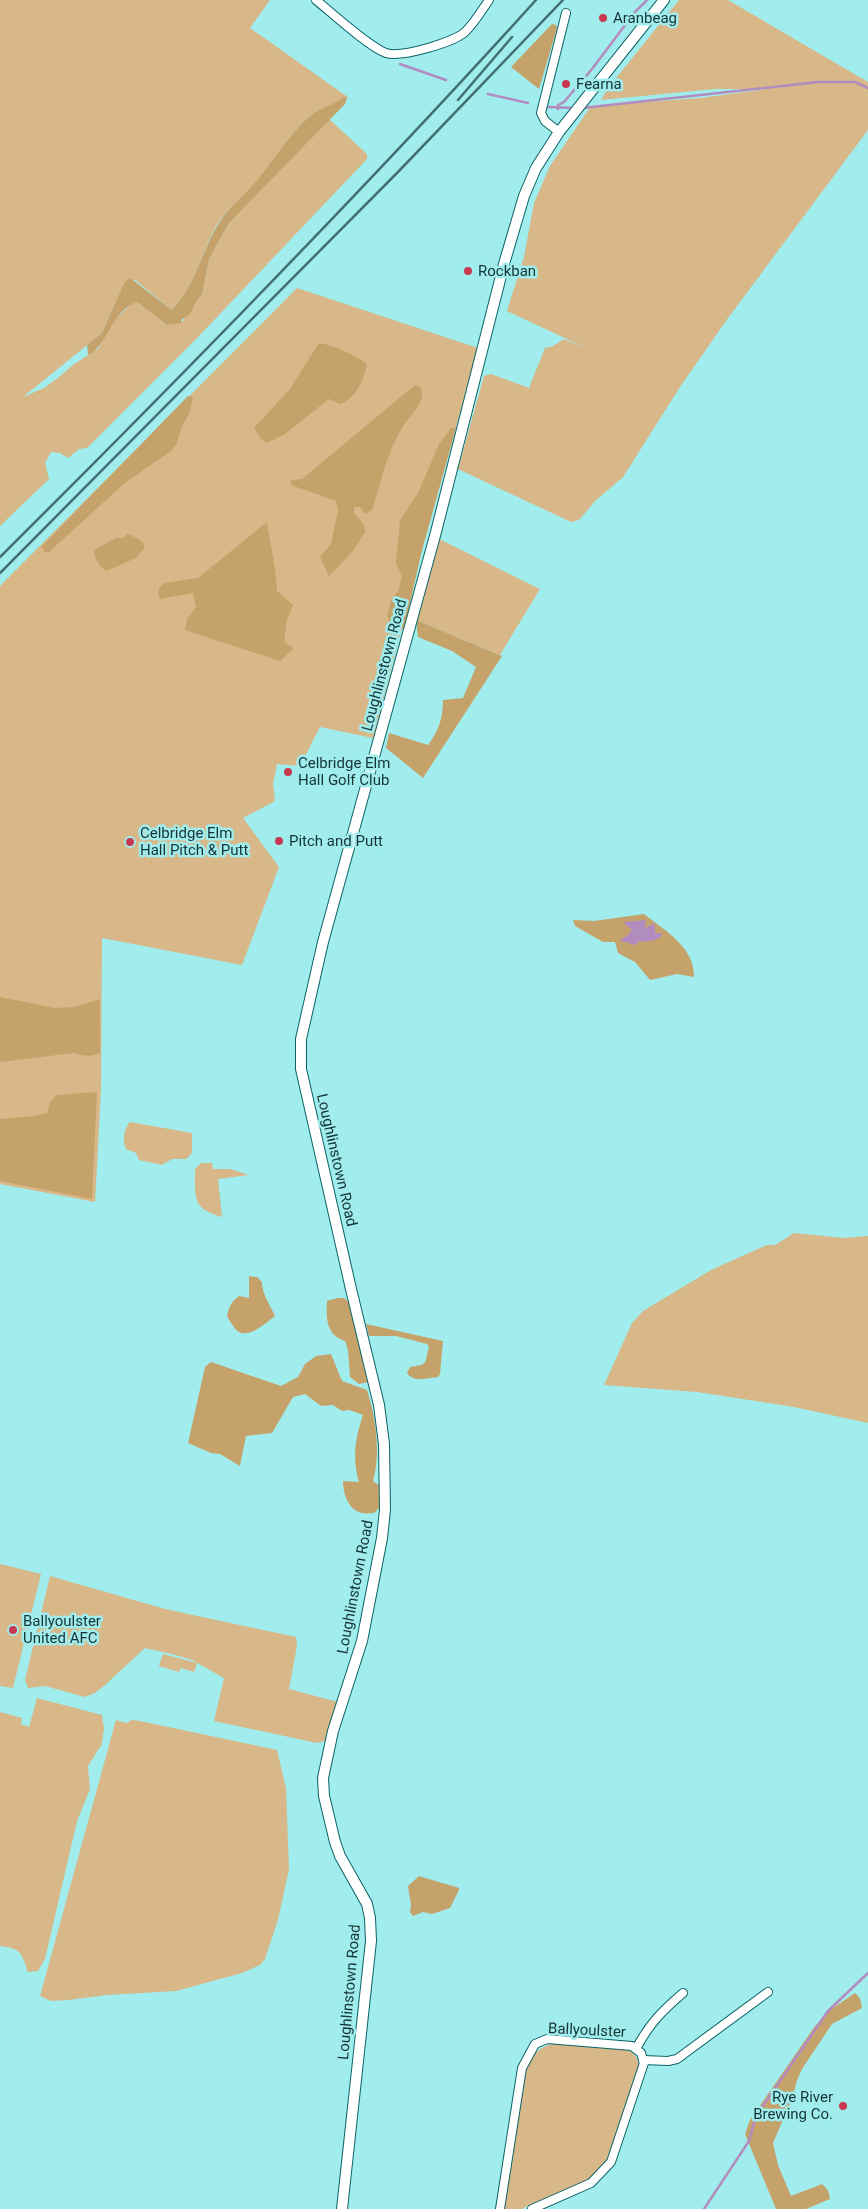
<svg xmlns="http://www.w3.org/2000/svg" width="868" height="2209" font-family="Roboto,sans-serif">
<rect width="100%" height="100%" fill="#a1eded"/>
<g fill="#d8b788">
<path d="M0,0H270L250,28L349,98H344C333,105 320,108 310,116C287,136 272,164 252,187C241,199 227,209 218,223C200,254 197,282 172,310L135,280L124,283L102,333L23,397L44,388L59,377L74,364L98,349L112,323L132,303L137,302L167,325L182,322L197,300L202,295L209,259L229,223L329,119L367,154V159L199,336L87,448L79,449L68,458L60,453L51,452L45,463L49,479L0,526Z"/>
<path d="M679,0H728L868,82V130L728,318L680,387L623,477L595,501L579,520L571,522L458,469L484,376L491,374L529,388L545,348L553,346L564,339L586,348L507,311L524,257L534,203L550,166L591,106L700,98L767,89H715L601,100L608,88Z"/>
<path d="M297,288L478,348L422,550L373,738L320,727L300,766L277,764L273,784L275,801L243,818L279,867L242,965L102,938L101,1090L95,1202L0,1184V586Z"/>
<path d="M439,539L540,589L500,655L416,620Z"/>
<path d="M130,1122L192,1133V1153L186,1159H172L162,1165L139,1160L136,1153L126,1149C122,1141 124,1128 130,1122Z"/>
<path d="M201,1163H212L213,1169H230L249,1175L218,1179L222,1217C192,1209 195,1198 195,1169Z"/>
<path d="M794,1233L845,1238L868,1236V1423L794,1407L697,1392L604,1385L632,1323L643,1311L711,1270L767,1245H775Z"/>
<path d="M0,1564L41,1574L13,1688L0,1686Z"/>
<path d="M50,1576L165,1609L296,1637L297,1646L289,1689L338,1702L325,1741L317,1743L214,1721L224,1678L192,1660L172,1654L145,1648L105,1685L95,1693L85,1697L45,1686L28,1688L25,1680Z"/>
<path d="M163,1654L197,1663L194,1672L181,1668L179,1672L159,1666Z"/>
<path d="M37,1698L102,1715L104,1728L102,1744L88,1766L90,1789L77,1821L45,1959L38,1971L28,1972C22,1954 21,1948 0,1946V1712L22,1718L21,1724L29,1727Z"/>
<path d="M116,1720L126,1723L132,1720L140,1721L277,1750L286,1788L289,1869L278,1920L265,1959L260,1965L242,1973L176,1991L107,1995L68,2000L51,2001L40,1996Z"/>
<path d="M554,2043L627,2050C637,2054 640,2062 638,2072L610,2153L604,2164L589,2180L521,2209H505L503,2205L525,2071C532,2055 536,2049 554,2043Z"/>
</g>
<g fill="#c6a26b">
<path d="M552,24L556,25L557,28L539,89L511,67Z"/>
<path d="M344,97L347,98L345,104L229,223L209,259L202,295L197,300L190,314L181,320L182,323L167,325L137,302C113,310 109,341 90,355L88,354L87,345L102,333L124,283L130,278L172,310C197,282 200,254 219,223C227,209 241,199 252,186C272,164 287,136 310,116C320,108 333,105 344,97Z"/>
<path d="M319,343C336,346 353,354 367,364C364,379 355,400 340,404L329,399L285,434L267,443L262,440L254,428L290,389Z"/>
<path d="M415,385L421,387C427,403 408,416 401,430C386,454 381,483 372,510L365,514L360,507H354V513L364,525L365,532L352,552L329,576L320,557L331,544L338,510L336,501L291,485V480L302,479Z"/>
<path d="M188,396L193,397L190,412L182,426L177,443L171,451L126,482L49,552H45L41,547Z"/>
<path d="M451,428H456L422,550L404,630L391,624L387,616L391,601L398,591L402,577L396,563L400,520L418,493L439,444Z"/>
<path d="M267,522C270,545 276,567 277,591L293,605L287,620L284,642L294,648L280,661L185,630L187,619L196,607L193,593L160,599L158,595L159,588L164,583L198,578Z"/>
<path d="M127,534C134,536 143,540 145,547L136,558L106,571C100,567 93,557 94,550L116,538H124Z"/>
<path d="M416,620L502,656L423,778L386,748L389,733L428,745C439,730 443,718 443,700L463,698L476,667L452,651L418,637Z"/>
<path d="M644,914C665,931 695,947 694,977L677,974L650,980L635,962L618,953L615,942H603L575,926L573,920L594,921Z"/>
<path d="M0,997L54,1008L74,1007L100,999V1053C91,1057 83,1056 74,1053L0,1062Z"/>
<path d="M97,1092L92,1199L0,1181V1119L35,1116L47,1113L50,1102L57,1095Z"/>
<path d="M249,1276L257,1277L262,1282C262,1295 270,1304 275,1316C267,1322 250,1338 239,1332C234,1329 230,1321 227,1316C229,1307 231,1302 239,1296L249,1298Z"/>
<path d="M337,1298H344L350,1303L369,1382L359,1384L350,1377L348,1350L345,1341C326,1335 326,1318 327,1301Z"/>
<path d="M366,1324L443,1341L440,1374L438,1377C428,1378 413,1383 407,1373L410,1367C429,1364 424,1365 429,1347L427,1344L396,1336H369Z"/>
<path d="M331,1354L342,1381L367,1390C376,1419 381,1452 373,1481L381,1487L379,1508L374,1513C371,1513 365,1514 362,1513C348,1510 343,1493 343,1481L359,1482C352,1458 355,1438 363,1415L349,1410L342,1411L333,1405L321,1406L305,1394L293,1397L272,1433L246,1436L240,1466L220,1454L211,1453L188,1443L205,1367L211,1362L281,1386L298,1377L305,1364L316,1356Z"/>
<path d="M419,1876L459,1888V1890L450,1908L432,1914L423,1912L413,1916L410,1912L411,1905L408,1886Z"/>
<path d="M855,1993L860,1998L862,2008L832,2024L802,2069L796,2083L793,2097L773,2143L778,2165L791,2196L822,2184L828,2190L830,2199L806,2209H776L745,2134L750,2120L815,2026L830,2010Z"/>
</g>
<path fill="#b18cbf" d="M646,920L645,928L655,923V933H662L661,937L652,941L638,942L635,945L619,940L627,936L632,930L623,922Z"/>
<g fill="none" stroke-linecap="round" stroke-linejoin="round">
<g stroke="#b18cbf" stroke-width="2.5">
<path d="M400,64L446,80"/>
<path d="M488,94L528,103"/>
<path d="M548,107L574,108"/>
<path d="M582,108L818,82H855L868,88"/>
<path d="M558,109V105L564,102L592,69L635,12L647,0"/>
<path d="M704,2209L749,2141L756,2116L828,2011L868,1973"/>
</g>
<defs>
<g id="street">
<path d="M316,0C332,13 369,47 386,53C401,58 456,42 466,31C475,22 482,10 489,0"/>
<path d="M559,132L545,121L541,113L566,13"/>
<path d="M636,2049C649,2024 662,2011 683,1993"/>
<path d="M643,2060L668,2061L677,2059L768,1992"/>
<path d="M500,2209L522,2068L535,2044L547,2039L632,2046L641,2053L644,2063L611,2162L591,2183L532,2209"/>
</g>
<path id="secondary" d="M342,2209L371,1941L370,1918L367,1904L340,1856L335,1842L324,1796L323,1778L333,1731L362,1641L382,1538L385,1510L384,1444L379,1405L351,1289L301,1069V1039L323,942L436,532L504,264L524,196L536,168L559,132L664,0"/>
</defs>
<use href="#street" stroke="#0c6365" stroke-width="10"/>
<use href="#secondary" stroke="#0c6365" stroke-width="12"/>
<use href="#street" stroke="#fff" stroke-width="8"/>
<use href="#secondary" stroke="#fff" stroke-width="10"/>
<g stroke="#427070" stroke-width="2.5">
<path d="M458,100L512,37"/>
<path d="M0,557C183,375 363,191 536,0"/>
<path d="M0,573L397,173L563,0"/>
</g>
</g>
<g fill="#c8384e" stroke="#a1eded" stroke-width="2">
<circle cx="603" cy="18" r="5"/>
<circle cx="566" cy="84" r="5"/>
<circle cx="468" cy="271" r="5"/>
<circle cx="288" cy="772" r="5"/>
<circle cx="279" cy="841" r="5"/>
<circle cx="130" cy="842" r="5"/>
<circle cx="13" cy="1630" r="5"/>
<circle cx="843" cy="2106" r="5"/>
</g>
<g text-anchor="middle" stroke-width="5" stroke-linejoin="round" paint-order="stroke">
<g font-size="15" fill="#163536" stroke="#a1eded" text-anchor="start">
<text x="613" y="23">Aranbeag</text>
<text x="576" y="89">Fearna</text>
<text x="478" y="276">Rockban</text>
<text x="298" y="768">Celbridge Elm<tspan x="298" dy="17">Hall Golf Club</tspan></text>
<text x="140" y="838">Celbridge Elm<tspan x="140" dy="17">Hall Pitch &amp; Putt</tspan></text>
<text x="289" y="846">Pitch and Putt</text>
<text x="23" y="1626">Ballyoulster<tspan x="23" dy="17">United AFC</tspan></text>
<text x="833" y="2102" text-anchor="end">Rye River<tspan x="833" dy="17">Brewing Co.</tspan></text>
</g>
<g font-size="15" fill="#163536" stroke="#a1eded">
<text transform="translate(384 665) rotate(-75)" y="5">Loughlinstown Road</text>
<text transform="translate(337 1160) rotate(77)" y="5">Loughlinstown Road</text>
<text transform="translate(355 1587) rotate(-79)" y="5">Loughlinstown Road</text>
<text transform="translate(349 1992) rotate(-85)" y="5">Loughlinstown Road</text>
<text transform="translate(587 2030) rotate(3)" y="5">Ballyoulster</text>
</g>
</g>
</svg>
